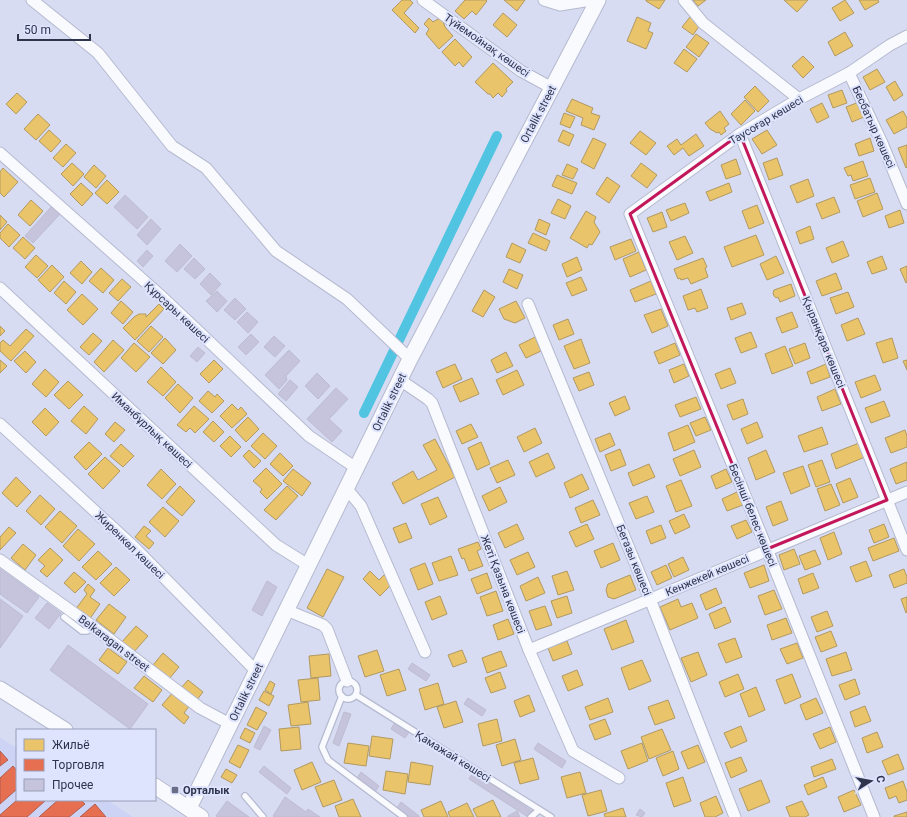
<svg xmlns="http://www.w3.org/2000/svg" width="907" height="817" font-family="Roboto,sans-serif">
<rect width="100%" height="100%" fill="#d8dcf2"/>
<path fill="#ccd3f4" d="M0,738L17,748V800H107L133,817H0Z"/>
<g fill="#e9c46a" stroke="#b19961">
<path d="M402,0H410L413,3L404,13L419,28L415,33L392,10Z"/>
<path d="M465,0H486L487,1L476,15L472,11L464,19L455,11Z"/>
<path d="M504,0H525L517,11Z"/>
<path d="M646,0H665L659,9L646,1Z"/>
<path d="M693,0H706L698,6Z"/>
<path d="M784,0H808L797,12Z"/>
<path d="M845,0L854,13L840,21L832,8Z"/>
<path d="M859,0H878L879,2L865,10Z"/>
<path d="M503,13L517,25L507,37L493,25Z"/>
<path d="M637,17L651,23L648,31L653,33L646,49L627,41Z"/>
<path d="M690,17L700,25L693,35L682,27Z"/>
<path d="M429,18L433,22L438,19H441L443,21L445,27L453,36L439,49L426,34L429,29L424,24Z"/>
<path d="M845,32L853,46L835,56L828,42Z"/>
<path d="M696,34L709,43L699,57L686,47Z"/>
<path d="M455,39L472,57L463,67L459,62L455,66L442,52Z"/>
<path d="M684,49L697,59L687,72L674,63Z"/>
<path d="M803,56L814,67L803,78L792,66Z"/>
<path d="M493,63L513,82L506,89L507,91L502,97L498,93L493,98L490,94H488L475,82Z"/>
<path d="M877,69L885,82L870,90L863,77Z"/>
<path d="M895,81L903,95L894,101L886,87Z"/>
<path d="M755,86L769,101L758,112L744,97Z"/>
<path d="M842,90L847,103L833,108L828,95Z"/>
<path d="M17,93L27,102L16,114L6,104Z"/>
<path d="M572,99L593,108L591,113L600,116L594,130L581,125L583,118L566,111Z"/>
<path d="M745,100L755,111L741,125L731,114Z"/>
<path d="M859,102L864,117L852,122L846,107Z"/>
<path d="M822,103L829,117L817,123L810,109Z"/>
<path d="M720,111L729,124L724,128L726,131L721,135L719,132L717,133L710,129L705,123Z"/>
<path d="M903,111L907,118V127L894,134L886,120Z"/>
<path d="M564,113L575,117L570,128L560,124Z"/>
<path d="M38,114L50,125L36,140L24,129Z"/>
<path d="M49,130L61,141L51,152L39,141Z"/>
<path d="M563,130L574,135L569,146L558,141Z"/>
<path d="M767,130L777,145L762,154L752,139Z"/>
<path d="M640,131L656,143L646,155L630,143Z"/>
<path d="M696,134L704,146L689,156L683,148L674,155L667,146L677,139L681,145Z"/>
<path d="M593,138L606,144L594,169L581,162Z"/>
<path d="M870,138L874,151L859,156L855,144Z"/>
<path d="M66,144L76,153L63,167L53,158Z"/>
<path d="M907,145V167L906,168L898,148Z"/>
<path d="M777,158L783,175L769,180L763,163Z"/>
<path d="M736,159L741,174L726,179L721,165Z"/>
<path d="M863,161L868,176L853,181L851,175L848,176L844,168Z"/>
<path d="M72,163L84,174L73,186L61,174Z"/>
<path d="M641,163L657,175L647,188L631,176Z"/>
<path d="M567,164L578,169L573,179L562,175Z"/>
<path d="M94,165L106,176L96,188L84,177Z"/>
<path d="M3,168L18,182L4,197L0,193V172Z"/>
<path d="M557,175L577,183L572,194L552,186Z"/>
<path d="M607,177L620,186L609,203L596,194Z"/>
<path d="M870,178L875,192L855,199L850,185Z"/>
<path d="M808,179L814,196L797,203L790,186Z"/>
<path d="M107,180L119,192L107,204L95,193Z"/>
<path d="M81,183L93,194L82,206L70,194Z"/>
<path d="M729,183L732,192L710,201L706,192Z"/>
<path d="M877,193L883,209L863,217L857,201Z"/>
<path d="M834,197L840,212L822,219L816,204Z"/>
<path d="M558,199L571,206L565,219L551,213Z"/>
<path d="M31,200L43,211L30,226L18,215Z"/>
<path d="M685,203L689,213L671,221L666,210Z"/>
<path d="M757,205L764,223L749,229L742,211Z"/>
<path d="M900,210L904,223L889,228L885,216Z"/>
<path d="M586,211L596,217L594,222L600,232L592,245L589,244L587,248L570,238Z"/>
<path d="M662,212L667,227L653,232L647,218Z"/>
<path d="M0,215L7,222L0,230Z"/>
<path d="M539,219L550,224L546,235L535,230Z"/>
<path d="M8,224L20,235L9,247L0,238V233Z"/>
<path d="M810,226L814,239L800,244L796,232Z"/>
<path d="M533,233L550,241L546,251L528,243Z"/>
<path d="M756,235L764,255L732,267L724,247Z"/>
<path d="M685,236L693,253L677,260L669,242Z"/>
<path d="M23,237L35,248L25,259L13,248Z"/>
<path d="M631,239L636,251L615,260L610,247Z"/>
<path d="M843,241L849,256L832,263L826,248Z"/>
<path d="M512,243L526,250L520,263L506,257Z"/>
<path d="M639,252L646,270L630,277L623,259Z"/>
<path d="M36,255L48,266L37,278L25,267Z"/>
<path d="M776,256L784,273L767,280L760,264Z"/>
<path d="M882,256L887,269L872,274L867,262Z"/>
<path d="M577,257L582,270L567,277L562,264Z"/>
<path d="M703,258L707,267L705,268L708,277L691,284L688,278L681,280L680,278L678,279L674,269Z"/>
<path d="M81,261L92,272L82,284L70,273Z"/>
<path d="M52,265L64,277L50,292L38,280Z"/>
<path d="M907,266V282L906,283L900,269Z"/>
<path d="M101,268L114,280L103,293L89,281Z"/>
<path d="M509,269L523,275L517,289L503,282Z"/>
<path d="M836,273L842,289L822,296L816,281Z"/>
<path d="M581,277L587,290L572,296L566,283Z"/>
<path d="M122,279L131,287L118,301L109,293Z"/>
<path d="M64,281L76,292L66,304L54,293Z"/>
<path d="M651,281L656,294L635,302L630,290Z"/>
<path d="M791,284L795,296L780,302L778,297L776,298L774,296L773,293L774,290Z"/>
<path d="M701,289L708,308L697,312L695,308L688,310L683,296Z"/>
<path d="M484,290L495,297L483,317L472,311Z"/>
<path d="M848,292L854,307L836,314L830,298Z"/>
<path d="M82,294L98,309L83,325L67,310Z"/>
<path d="M121,301L133,312L123,324L111,313Z"/>
<path d="M516,301L525,318L515,323L504,319L499,309Z"/>
<path d="M742,303L746,314L731,320L727,308Z"/>
<path d="M159,304L164,309L135,340L123,328L134,317L139,314H146V317Z"/>
<path d="M661,309L668,326L652,333L644,315Z"/>
<path d="M792,312L798,327L782,333L776,318Z"/>
<path d="M858,318L865,334L847,341L841,325Z"/>
<path d="M568,319L574,334L559,340L553,325Z"/>
<path d="M0,326L5,331L0,336Z"/>
<path d="M151,326L163,337L149,352L137,341Z"/>
<path d="M26,329L34,336L11,361L0,351V343L3,340L10,346Z"/>
<path d="M751,332L757,347L741,353L735,338Z"/>
<path d="M93,333L102,341L89,355L80,347Z"/>
<path d="M535,337L541,351L526,358L519,345Z"/>
<path d="M165,338L176,350L163,364L151,353Z"/>
<path d="M892,338L898,358L883,363L876,343Z"/>
<path d="M581,339L590,363L574,369L564,346Z"/>
<path d="M113,340L124,350L104,372L94,362Z"/>
<path d="M134,343L150,357L136,372L121,358Z"/>
<path d="M675,343L680,355L659,364L654,352Z"/>
<path d="M805,343L810,358L795,364L789,349Z"/>
<path d="M785,346L793,366L772,374L765,354Z"/>
<path d="M25,351L36,362L26,373L14,361Z"/>
<path d="M506,352L513,366L497,373L491,360Z"/>
<path d="M0,360L7,366L0,373Z"/>
<path d="M214,360L223,369L209,383L200,374Z"/>
<path d="M907,360V370L903,361Z"/>
<path d="M455,364L462,379L443,388L436,372Z"/>
<path d="M684,364L689,376L674,383L669,370Z"/>
<path d="M826,364L830,377L811,384L807,372Z"/>
<path d="M161,367L176,382L163,396L147,382Z"/>
<path d="M730,368L736,383L721,389L715,374Z"/>
<path d="M45,369L59,382L46,397L32,384Z"/>
<path d="M517,370L524,385L503,395L496,380Z"/>
<path d="M589,372L594,385L579,391L573,378Z"/>
<path d="M875,375L881,390L861,398L855,382Z"/>
<path d="M472,378L479,394L460,402L453,386Z"/>
<path d="M68,381L83,395L69,409L54,395Z"/>
<path d="M178,384L193,398L180,413L165,398Z"/>
<path d="M835,389L841,404L822,411L817,397Z"/>
<path d="M208,391L215,397L217,394L224,401L212,413L199,401Z"/>
<path d="M625,396L630,409L615,416L609,403Z"/>
<path d="M696,397L701,409L680,417L675,405Z"/>
<path d="M743,399L748,414L733,420L727,405Z"/>
<path d="M884,401L890,416L871,423L865,408Z"/>
<path d="M232,404L238,410L241,407L247,414L232,428L220,416Z"/>
<path d="M84,406L98,419L86,434L71,421Z"/>
<path d="M194,406L209,419L195,433L190,428L186,432L177,425Z"/>
<path d="M45,408L59,422L46,436L32,422Z"/>
<path d="M248,417L259,429L246,442L235,430Z"/>
<path d="M705,417L711,430L696,436L690,423Z"/>
<path d="M213,421L224,432L214,442L203,432Z"/>
<path d="M115,422L125,430L114,442L105,434Z"/>
<path d="M757,422L763,437L747,444L741,429Z"/>
<path d="M471,424L478,437L462,444L456,431Z"/>
<path d="M688,425L695,442L674,451L668,433Z"/>
<path d="M822,427L828,444L804,452L798,436Z"/>
<path d="M535,428L542,443L524,452L517,437Z"/>
<path d="M905,430L907,436V447L891,453L885,438Z"/>
<path d="M263,433L277,446L265,459L251,446Z"/>
<path d="M610,433L615,445L600,452L595,439Z"/>
<path d="M230,436L241,447L231,457L220,446Z"/>
<path d="M435,439L455,477L403,504L392,483L413,471L418,480L437,470L423,445Z"/>
<path d="M89,442L102,454L86,470L74,457Z"/>
<path d="M481,442L490,464L477,470L468,448Z"/>
<path d="M859,443L865,457L836,469L831,454Z"/>
<path d="M121,444L134,456L123,467L110,456Z"/>
<path d="M620,449L626,465L611,471L605,455Z"/>
<path d="M249,450L261,461L254,468L243,456Z"/>
<path d="M694,450L701,467L680,476L673,459Z"/>
<path d="M766,450L775,472L756,480L748,458Z"/>
<path d="M280,453L293,466L283,476L270,464Z"/>
<path d="M548,453L555,468L536,477L529,462Z"/>
<path d="M105,457L120,471L103,489L88,474Z"/>
<path d="M508,460L515,475L497,483L490,468Z"/>
<path d="M822,460L830,482L816,487L808,465Z"/>
<path d="M907,462V480L896,484L890,469Z"/>
<path d="M649,464L655,477L633,486L628,473Z"/>
<path d="M803,466L810,486L791,494L783,473Z"/>
<path d="M266,468L282,484L267,499L260,492L262,489L253,481Z"/>
<path d="M161,469L176,484L162,499L147,485Z"/>
<path d="M293,469L311,483L302,496L283,481Z"/>
<path d="M726,469L732,482L716,489L711,476Z"/>
<path d="M582,474L589,489L570,498L564,483Z"/>
<path d="M16,477L31,492L17,507L2,493Z"/>
<path d="M850,478L858,497L843,503L836,484Z"/>
<path d="M681,480L692,506L676,512L666,486Z"/>
<path d="M831,484L840,505L825,511L817,489Z"/>
<path d="M180,486L195,501L182,516L166,502Z"/>
<path d="M287,486L298,496L276,520L264,510Z"/>
<path d="M500,487L507,502L489,511L482,496Z"/>
<path d="M737,492L743,505L727,511L722,499Z"/>
<path d="M40,495L55,509L41,525L26,511Z"/>
<path d="M647,496L654,512L636,519L629,503Z"/>
<path d="M438,497L447,517L430,525L421,504Z"/>
<path d="M593,500L600,515L581,523L575,508Z"/>
<path d="M781,501L788,520L773,526L766,507Z"/>
<path d="M163,507L179,521L165,537L149,522Z"/>
<path d="M60,511L77,526L62,543L45,527Z"/>
<path d="M684,514L690,527L675,534L669,521Z"/>
<path d="M746,520L752,532L737,539L731,526Z"/>
<path d="M406,523L412,538L399,543L393,528Z"/>
<path d="M517,524L524,539L505,548L498,533Z"/>
<path d="M587,524L594,539L576,547L569,532Z"/>
<path d="M884,524L889,537L874,543L869,530Z"/>
<path d="M661,525L666,538L651,544L646,531Z"/>
<path d="M144,526L151,531L146,536L154,543L149,549L135,537Z"/>
<path d="M9,527L16,533L0,550V537Z"/>
<path d="M78,529L95,544L79,561L63,546Z"/>
<path d="M834,532L842,554L828,560L820,538Z"/>
<path d="M894,538L899,551L873,561L868,548Z"/>
<path d="M478,542L481,549L477,551L483,566L469,571L464,558L462,559L458,549Z"/>
<path d="M613,543L620,560L601,568L594,551Z"/>
<path d="M23,544L36,555L25,570L11,558Z"/>
<path d="M50,548L63,560L47,577L40,571L45,566L38,560Z"/>
<path d="M794,549L800,564L784,570L779,555Z"/>
<path d="M815,550L821,564L805,570L799,556Z"/>
<path d="M98,551L112,564L96,580L82,567Z"/>
<path d="M528,552L535,567L517,575L510,560Z"/>
<path d="M451,556L458,575L439,581L432,563Z"/>
<path d="M683,557L689,570L674,577L668,564Z"/>
<path d="M866,561L872,576L856,582L850,567Z"/>
<path d="M425,563L433,584L418,590L410,569Z"/>
<path d="M666,565L672,578L657,585L651,572Z"/>
<path d="M764,565L769,581L750,588L744,573Z"/>
<path d="M116,567L130,580L114,596L100,583Z"/>
<path d="M327,569L344,577L323,617L307,608Z"/>
<path d="M904,569L907,577V583L894,588L889,575Z"/>
<path d="M370,571L379,580L384,575L393,583L380,596L363,579Z"/>
<path d="M567,571L574,590L558,595L552,576Z"/>
<path d="M74,572L86,582L75,593L64,583Z"/>
<path d="M487,573L492,588L477,594L471,579Z"/>
<path d="M813,573L819,588L803,594L798,579Z"/>
<path d="M630,575L636,590L614,599L608,597L606,590L608,584Z"/>
<path d="M538,577L545,593L526,601L520,586Z"/>
<path d="M88,584L95,590L90,597L100,604L89,620L75,610L87,594L84,590Z"/>
<path d="M716,588L722,603L706,610L700,595Z"/>
<path d="M774,590L782,609L765,615L758,596Z"/>
<path d="M496,591L503,611L487,616L480,597Z"/>
<path d="M440,596L447,614L432,620L425,602Z"/>
<path d="M567,596L572,613L557,618L551,601Z"/>
<path d="M907,597V612L906,613L901,599Z"/>
<path d="M678,599L681,607L692,603L698,618L670,630L660,607Z"/>
<path d="M109,604L126,617L114,634L96,620Z"/>
<path d="M545,606L552,625L536,630L529,611Z"/>
<path d="M725,607L731,622L715,629L709,614Z"/>
<path d="M827,611L833,626L817,632L811,617Z"/>
<path d="M786,618L792,633L772,640L767,625Z"/>
<path d="M508,619L514,634L498,640L493,625Z"/>
<path d="M626,620L634,642L612,650L604,629Z"/>
<path d="M136,626L148,636L133,653L121,643Z"/>
<path d="M831,631L837,646L821,652L815,637Z"/>
<path d="M735,638L742,657L726,663L718,644Z"/>
<path d="M567,641L572,654L553,661L548,648Z"/>
<path d="M797,643L803,658L787,664L780,649Z"/>
<path d="M108,648L127,662L118,674L99,660Z"/>
<path d="M377,650L384,671L365,677L358,656Z"/>
<path d="M462,650L467,662L453,667L448,655Z"/>
<path d="M501,651L507,666L487,673L482,658Z"/>
<path d="M698,652L707,675L691,682L681,658Z"/>
<path d="M846,652L852,670L832,676L826,659Z"/>
<path d="M163,653L179,667L169,679L153,665Z"/>
<path d="M329,654L331,676L311,678L309,656Z"/>
<path d="M642,660L651,681L629,690L621,668Z"/>
<path d="M399,669L406,690L387,696L380,675Z"/>
<path d="M577,670L583,685L568,691L562,676Z"/>
<path d="M500,672L506,688L491,693L485,678Z"/>
<path d="M738,674L744,689L725,697L719,682Z"/>
<path d="M792,674L801,697L785,704L776,680Z"/>
<path d="M144,676L162,690L153,702L134,688Z"/>
<path d="M318,678L320,700L301,702L298,680Z"/>
<path d="M855,679L860,694L845,700L839,685Z"/>
<path d="M188,680L203,692L196,701L181,688Z"/>
<path d="M270,681L275,684L271,694L265,690Z"/>
<path d="M438,683L444,704L425,710L419,689Z"/>
<path d="M756,687L765,710L749,717L740,694Z"/>
<path d="M174,691L190,705L184,713L189,717L184,724L162,705Z"/>
<path d="M264,691L274,696L269,706L259,700Z"/>
<path d="M529,695L535,711L520,717L514,701Z"/>
<path d="M608,698L613,712L590,720L585,707Z"/>
<path d="M816,698L823,713L806,720L800,705Z"/>
<path d="M668,700L675,718L655,725L648,707Z"/>
<path d="M456,701L463,722L444,728L437,707Z"/>
<path d="M308,702L311,724L291,726L288,705Z"/>
<path d="M865,706L871,721L855,727L850,712Z"/>
<path d="M256,707L267,713L257,730L247,725Z"/>
<path d="M497,719L502,741L483,746L478,724Z"/>
<path d="M605,719L611,734L595,740L589,725Z"/>
<path d="M741,726L747,741L731,748L724,733Z"/>
<path d="M299,727L301,749L281,751L279,729Z"/>
<path d="M830,727L836,742L820,749L813,734Z"/>
<path d="M245,728L255,733L250,743L240,738Z"/>
<path d="M662,729L671,750L649,759L641,737Z"/>
<path d="M877,732L883,747L867,753L862,738Z"/>
<path d="M372,736L393,739L390,759L369,756Z"/>
<path d="M515,739L521,760L502,766L496,745Z"/>
<path d="M348,743L369,746L366,766L344,763Z"/>
<path d="M642,743L648,761L628,769L621,751Z"/>
<path d="M238,745L249,750L240,768L229,762Z"/>
<path d="M698,745L705,762L688,769L681,752Z"/>
<path d="M673,751L679,769L663,776L656,758Z"/>
<path d="M898,754L904,769L888,775L882,761Z"/>
<path d="M741,757L747,771L731,778L725,763Z"/>
<path d="M533,758L539,779L520,784L514,763Z"/>
<path d="M832,759L836,769L814,777L811,767Z"/>
<path d="M312,762L321,782L302,790L294,770Z"/>
<path d="M411,762L433,766L430,785L408,782Z"/>
<path d="M226,769L237,775L232,783L221,777Z"/>
<path d="M386,771L408,774L405,794L383,790Z"/>
<path d="M580,772L586,793L567,798L561,777Z"/>
<path d="M683,777L691,801L674,807L666,783Z"/>
<path d="M823,777L827,787L808,795L804,785Z"/>
<path d="M334,780L342,800L323,807L315,787Z"/>
<path d="M761,780L770,802L748,811L739,789Z"/>
<path d="M903,781L907,792V800L899,803L896,796L889,799L885,788Z"/>
<path d="M601,790L607,811L588,816L582,795Z"/>
<path d="M854,790L861,805L844,812L838,797Z"/>
<path d="M716,796L723,813L715,817H705L700,803Z"/>
<path d="M353,799L361,817H339L335,806Z"/>
<path d="M493,800L501,817H477L473,809Z"/>
<path d="M441,801L448,817H424L421,810Z"/>
<path d="M802,801L809,815L805,817H790L786,807Z"/>
<path d="M467,803L474,817H450L448,812Z"/>
<path d="M623,808L626,817H605L604,814Z"/>
<path d="M907,812V817H894V816Z"/>
</g>
<g fill="#e76f51" stroke="#b05d50">
<path d="M0,751L8,760L0,766Z"/>
<path d="M13,766L17,771V789L0,804V778Z"/>
<path d="M17,800H46L27,817H0V815Z"/>
<path d="M58,800H81L85,804L69,817H39Z"/>
<path d="M95,804L106,817H80Z"/>
</g>
<g fill="none" stroke-linecap="round" stroke-linejoin="round">
<path stroke="#50c4e0" stroke-width="10" d="M364,413L497,136"/>
</g>
<g fill="#c5c4dc" stroke="#bdbcd1">
<path d="M125,195L148,217L137,229L114,207Z"/>
<path d="M52,206L60,214L33,243L25,236Z"/>
<path d="M151,219L161,229L147,245L137,235Z"/>
<path d="M180,244L192,256L177,272L165,261Z"/>
<path d="M147,250L153,256L143,267L137,261Z"/>
<path d="M194,258L205,269L195,279L184,269Z"/>
<path d="M210,273L221,284L211,295L200,284Z"/>
<path d="M217,291L227,301L217,312L206,301Z"/>
<path d="M235,298L246,309L235,320L224,310Z"/>
<path d="M247,312L258,322L248,333L237,322Z"/>
<path d="M251,334L259,342L246,355L238,347Z"/>
<path d="M274,336L285,346L275,357L264,347Z"/>
<path d="M198,347L205,353L197,362L190,356Z"/>
<path d="M289,350L300,361L286,376L287,380L279,389L265,375Z"/>
<path d="M317,373L330,386L318,399L305,386Z"/>
<path d="M290,380L298,387L286,401L278,394Z"/>
<path d="M336,388L348,399L329,419L342,431L332,442L307,419Z"/>
<path d="M0,569L39,597L27,613L0,594Z"/>
<path d="M267,581L277,587L262,616L252,610Z"/>
<path d="M0,599L23,616L0,648Z"/>
<path d="M47,603L61,613L49,629L35,618Z"/>
<path d="M68,645L148,704L130,729L50,670Z"/>
<path d="M412,663L430,675L426,681L408,669Z"/>
<path d="M468,698L486,710L482,716L464,704Z"/>
<path d="M344,712L351,714L339,746L333,743Z"/>
<path d="M395,722L409,732L405,738L391,729Z"/>
<path d="M264,726L271,730L260,750L254,747Z"/>
<path d="M538,743L566,761L562,768L534,749Z"/>
<path d="M264,766L291,788L287,794L259,772Z"/>
<path d="M361,772L379,786L375,792L357,778Z"/>
<path d="M473,772L532,811L528,817L469,779Z"/>
<path d="M285,797L306,812L308,809L320,817H274L273,816Z"/>
<path d="M227,801L249,817H218L216,816Z"/>
<path d="M401,802L419,816V817H408L397,808Z"/>
<path d="M640,809L645,813L642,817L636,815Z"/>
<path d="M517,811L520,817H508V816Z"/>
</g>
<g fill="none" stroke-linecap="round" stroke-linejoin="round">
<defs>
<g id="service">
<path d="M64,617L82,631H87L92,626"/>
<circle cx="348" cy="690" r="9"/>
<path d="M356,695L551,817"/>
<path d="M342,696L322,747L328,760L404,817"/>
<path d="M245,796L263,817"/>
<path d="M531,817L539,810"/>
</g>
<g id="minor">
<path d="M32,0L98,53L172,146L206,168L276,251L347,299L410,359"/>
<path d="M423,0L521,71L552,88"/>
<path d="M544,0L560,5L591,0"/>
<path d="M684,0L703,23L799,99"/>
<path d="M849,73L882,143L907,204"/>
<path d="M740,134L907,550"/>
<path d="M0,153L160,295L309,436L356,468"/>
<path d="M0,288L276,545L308,565"/>
<path d="M528,304L650,599L735,817"/>
<path d="M400,380L428,399L432,403L529,650L573,751L619,778"/>
<path d="M0,424L134,547L256,671"/>
<path d="M346,488L361,506L425,652"/>
<path d="M0,560L92,626L200,708L230,724"/>
<path d="M286,610L323,625L327,629L347,681"/>
<path d="M529,650L907,492"/>
<path d="M874,817L767,549L630,214L740,134L799,99L849,73L890,45L907,36"/>
</g>
<g id="secondary">
<path d="M0,689L65,730"/>
<path d="M155,786L201,817"/>
<path d="M189,808L410,359L598,0"/>
</g>
</defs>
<use href="#service" stroke="#b5bad0" stroke-width="8"/>
<use href="#minor" stroke="#b5bad0" stroke-width="13"/>
<use href="#secondary" stroke="#b5bad0" stroke-width="17"/>
<use href="#service" stroke="#f9fafd" stroke-width="5.5"/>
<use href="#minor" stroke="#f9fafd" stroke-width="11"/>
<use href="#secondary" stroke="#f9fafd" stroke-width="15"/>
</g>
<path fill="none" stroke="#c2185b" stroke-width="3" stroke-linejoin="round" d="M740,134L887,500L767,549L630,214Z"/>
<rect fill="#6a6f87" stroke="#dee4fd" stroke-width="1.5" x="171" y="786" width="8" height="8" rx="2"/>
<g text-anchor="middle" stroke-width="4" stroke-linejoin="round" paint-order="stroke">
<g font-size="11" fill="#2f344d" stroke="#dee4fd">
<text transform="translate(487 45) rotate(35)" y="4">Түйемойнақ көшесі</text>
<text transform="translate(538 114) rotate(-62)" y="4">Ortalik street</text>
<text transform="translate(766 120) rotate(-31)" y="4">Тауcоғар көшесі</text>
<text transform="translate(874 127) rotate(66)" y="4">Бесбатыр көшесі</text>
<text transform="translate(177 312) rotate(43)" y="4">Құрсары көшесі</text>
<text transform="translate(824 342) rotate(68)" y="4">Қыранқара көшесі</text>
<text transform="translate(389 402) rotate(-64)" y="4">Ortalik street</text>
<text transform="translate(152 430) rotate(43)" y="4">Иманбұрлық көшесі</text>
<text transform="translate(753 515) rotate(68)" y="4">Бесінші белес көшесі</text>
<text transform="translate(130 545) rotate(44)" y="4">Жиренкөл көшесі</text>
<text transform="translate(634 560) rotate(68)" y="4">Бегазы көшесі</text>
<text transform="translate(707 575) rotate(-23)" y="4">Кенжекей көшесі</text>
<text transform="translate(503 584) rotate(69)" y="4">Жеті Қазына көшесі</text>
<text transform="translate(114 643) rotate(37)" y="4">Belkaragan street</text>
<text transform="translate(246 692) rotate(-64)" y="4">Ortalik street</text>
<text transform="translate(453 756) rotate(32)" y="4">Қамажай көшесі</text>
</g>
<g font-size="11" font-weight="bold" fill="#2f344d" stroke="#dee4fd" text-anchor="start">
<text x="183" y="794">Орталык</text>
</g>
</g>
<rect x="16" y="729" width="140" height="72" fill="#dee4fd" stroke="#989eb7"/>
<rect x="24" y="739" width="20" height="12" fill="#e9c46a" stroke="#989eb7"/>
<text x="52" y="749" font-size="12" fill="#2f344d">Жильё</text>
<rect x="24" y="759" width="20" height="12" fill="#e76f51" stroke="#989eb7"/>
<text x="52" y="769" font-size="12" fill="#2f344d">Торговля</text>
<rect x="24" y="779" width="20" height="12" fill="#c5c4dc" stroke="#989eb7"/>
<text x="52" y="789" font-size="12" fill="#2f344d">Прочее</text>
<g transform="translate(871 781) rotate(79)" stroke="#dee4fd" stroke-width="3" paint-order="stroke">
<path d="M0-3L7 15L0 10L-7 15Z" fill="#2f344d"/>
<text y="-6" font-size="11" font-weight="bold" text-anchor="middle" fill="#2f344d">С</text>
</g>
<path d="M18 34v6h72v-6" fill="none" stroke="#2f344d" stroke-width="2"/>
<text x="24" y="34" font-size="12" fill="#2f344d" stroke="#dee4fd" stroke-width="3" paint-order="stroke">50 m</text>
</svg>
